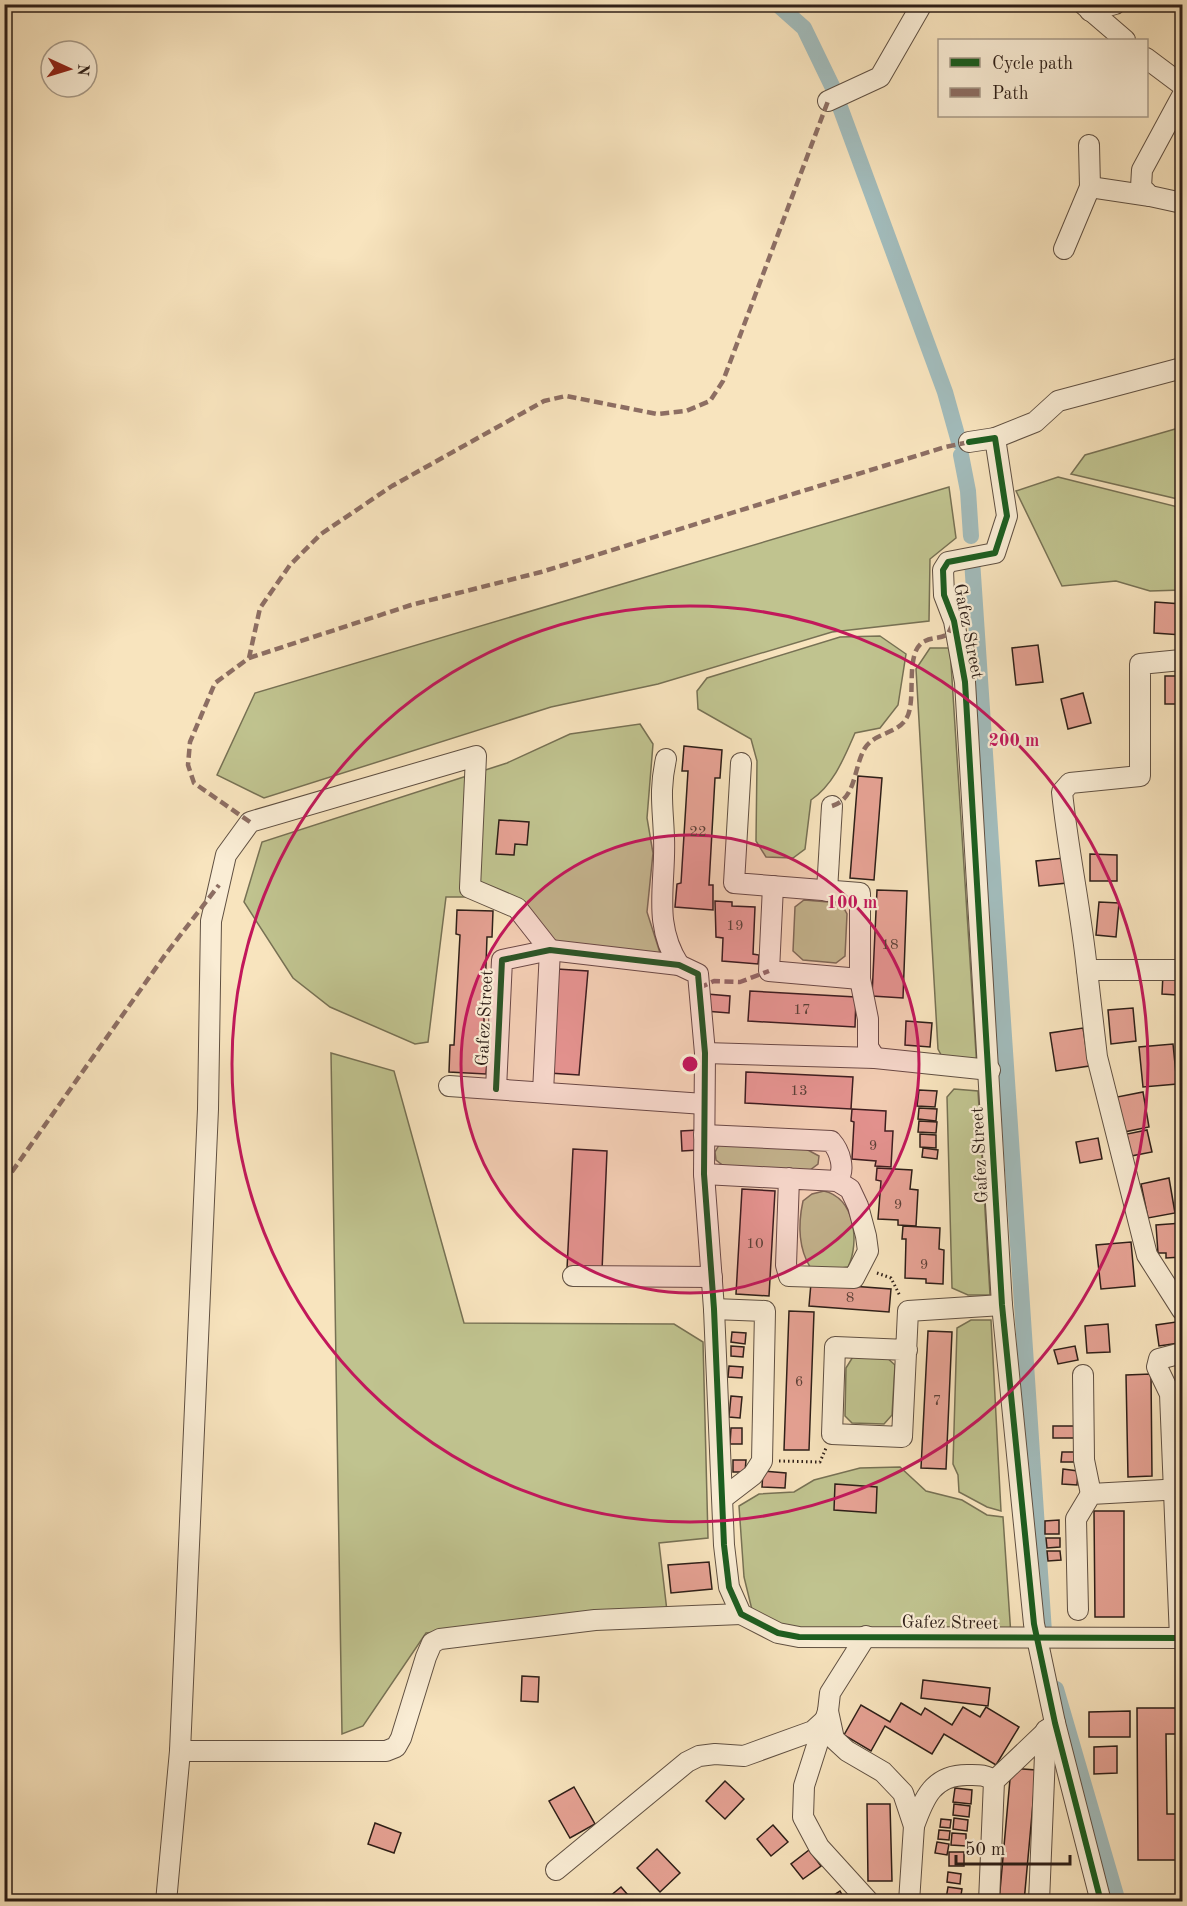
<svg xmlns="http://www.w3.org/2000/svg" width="1187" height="1906" font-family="'Old Standard TT',serif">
<rect width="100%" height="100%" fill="#f8e4be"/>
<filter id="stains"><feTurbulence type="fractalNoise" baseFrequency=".00333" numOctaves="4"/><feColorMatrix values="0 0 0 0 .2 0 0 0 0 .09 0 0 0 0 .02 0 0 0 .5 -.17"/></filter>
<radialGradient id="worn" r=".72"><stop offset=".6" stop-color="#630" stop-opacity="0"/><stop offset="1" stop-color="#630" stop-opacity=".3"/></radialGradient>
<g fill="#c0c38f" stroke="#777154" stroke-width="1.5">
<path d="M1182,427V500L1071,474L1085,455Z"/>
<path d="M1058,477L1182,508V590L1150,591L1116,581L1062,586L1016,491Z"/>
<path d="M949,487L956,538L930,559L929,621L832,632L658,684L551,707L264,798L217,775L255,693Z"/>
<path d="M880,636L906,654L898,705L880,728L855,733C844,758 834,784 811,800L805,849L793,858L766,857L756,841L757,761L751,739L698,709L697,691L707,678L840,637Z"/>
<path d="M930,648H950L977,1069L948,1068L938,1049L916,669Z"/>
<path d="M640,724L653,744L647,818L653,853L647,912L661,956L570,955L497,897H446L428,1042L415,1044L330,1007L293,978L244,902L262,842L507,763L570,734Z"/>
<path d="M804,900L841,903L847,914L845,956L836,963L803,960L793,951L795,907Z"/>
<path d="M331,1053L394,1071L464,1323L674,1324L703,1342L708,1538L659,1543L667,1611L426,1633L363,1726L342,1734Z"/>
<path d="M954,1089L978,1091L990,1295H968L952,1288L947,1097Z"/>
<path d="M719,1145L806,1149L819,1156L818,1164L810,1170L725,1167L716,1160L715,1152Z"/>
<path d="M824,1191C855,1198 860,1242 848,1267L827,1270L810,1267C798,1247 798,1224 803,1201L812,1194Z"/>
<path d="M971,1320H991L1001,1511L987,1507L959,1492L958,1475L953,1464L957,1328Z"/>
<path d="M854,1355L886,1357L895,1365L892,1415L884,1424L852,1423L845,1416L846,1368Z"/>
<path d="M900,1467L926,1491L962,1500L987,1515L1003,1517L1011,1636L796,1644L753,1614L744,1577L739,1506L759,1494L794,1492L814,1480L860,1468Z"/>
</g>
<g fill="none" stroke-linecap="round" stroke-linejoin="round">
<g stroke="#a2bcbc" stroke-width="16">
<path d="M777,4L804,28L833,88L945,392L959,442"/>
<path d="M961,455L968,491L971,536"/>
<path d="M972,560L1044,1632"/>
<path d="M1056,1689L1118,1902"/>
</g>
</g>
<g fill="#e6a294" stroke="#2e1f18" stroke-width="1.5">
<path d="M1155,602L1182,604V635L1154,633Z"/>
<path d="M1038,645L1043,682L1016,685L1012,648Z"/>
<rect x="1165" y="676" width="17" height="28"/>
<path d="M1083,693L1091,723L1068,729L1061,699Z"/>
<path d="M684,746L722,750L720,778H715L709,885H713V910L675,907L677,884L681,883L688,771H682Z"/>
<path d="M858,776L882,778L874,880L850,878Z"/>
<path d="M499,820L529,822L527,845L515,844L514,855L496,854Z"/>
<path d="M1090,854L1117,855V881H1090Z"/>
<path d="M1064,858L1067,883L1039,886L1036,861Z"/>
<path d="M877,890L907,891L903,998L872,996Z"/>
<path d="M715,901L732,902V906L755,907L753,954L759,955L758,964L722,961L723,938L716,937Z"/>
<path d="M1099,902L1119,903L1116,937L1096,935Z"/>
<path d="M457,910L493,911L492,937H487L483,1048H488L486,1074L449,1072L450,1045H454L460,935L456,934Z"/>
<path d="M557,969L588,971L579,1075L549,1073Z"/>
<path d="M1163,974L1179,975L1177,995L1162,994Z"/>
<path d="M750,991L856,997L855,1027L748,1021Z"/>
<path d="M707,994L730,996L729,1013L705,1011Z"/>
<path d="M1133,1008L1136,1041L1111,1044L1108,1010Z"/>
<path d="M906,1021L932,1023L930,1047L905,1045Z"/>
<path d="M1083,1028L1089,1066L1056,1071L1050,1033Z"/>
<path d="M1173,1044L1177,1084L1143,1087L1139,1047Z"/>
<path d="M746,1072L853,1077L851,1109L745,1103Z"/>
<path d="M919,1090L937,1091L935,1107L917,1106Z"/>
<path d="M1143,1092L1149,1127L1124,1132L1117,1097Z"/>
<path d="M919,1108L937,1109L936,1121L918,1119Z"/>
<path d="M852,1109L886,1111L885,1131H893L891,1167L875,1166L876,1161L852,1159L854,1122L851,1121Z"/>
<path d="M919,1121L937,1122L936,1133L918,1132Z"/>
<path d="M698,1130V1150L682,1151L681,1131Z"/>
<path d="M1147,1130L1152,1152L1131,1156L1127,1134Z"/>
<path d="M920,1134L936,1135V1148L920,1147Z"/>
<path d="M1098,1138L1102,1159L1080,1163L1076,1142Z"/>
<path d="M923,1148L938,1150L937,1159L922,1157Z"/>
<path d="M573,1149L607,1151L602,1271L567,1269Z"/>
<path d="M877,1168L912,1170L910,1189L918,1190L916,1226L898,1225V1220L878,1219L881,1181L876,1180Z"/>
<path d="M1169,1178L1175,1213L1148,1218L1141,1184Z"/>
<path d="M742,1189L775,1191L769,1296L736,1294Z"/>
<path d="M1182,1223V1257L1166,1258V1253H1158L1156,1225Z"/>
<path d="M903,1226L940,1228L939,1249L944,1250L943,1284L926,1283V1279L905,1278L906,1239H902Z"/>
<path d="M1131,1242L1135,1286L1101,1289L1096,1245Z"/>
<path d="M811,1283L891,1289L889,1312L809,1306Z"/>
<path d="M789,1311L814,1312L809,1450H784Z"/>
<path d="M1176,1322L1179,1343L1159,1346L1156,1325Z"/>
<path d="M1108,1324L1110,1352L1087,1353L1085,1326Z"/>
<path d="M928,1331L952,1332L946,1469L921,1468Z"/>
<path d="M732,1332L746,1333L745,1344L731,1342Z"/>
<path d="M731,1346L744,1347L743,1357L731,1356Z"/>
<path d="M1075,1346L1078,1360L1058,1364L1054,1350Z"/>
<path d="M729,1366L743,1367L742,1378L728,1377Z"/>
<path d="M1151,1374L1152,1476L1128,1477L1126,1375Z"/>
<path d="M731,1396L742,1397L740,1418L729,1417Z"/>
<rect x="1053" y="1426" width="26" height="12"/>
<path d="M731,1428H742V1444H730Z"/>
<path d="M1062,1452H1075V1462H1061Z"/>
<path d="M733,1460H746L745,1472H733Z"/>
<path d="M1063,1469L1078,1471L1077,1485L1062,1484Z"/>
<path d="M763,1471L786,1473L785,1488L762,1487Z"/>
<path d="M835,1484L877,1487L876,1513L834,1510Z"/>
<path d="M1094,1511H1124V1617H1095Z"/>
<path d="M1059,1520V1534H1045V1521Z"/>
<path d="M1046,1538H1060V1547L1047,1548Z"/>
<path d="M1047,1551H1060L1061,1560L1048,1561Z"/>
<path d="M709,1562L712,1589L671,1593L668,1565Z"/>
<path d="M522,1676L539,1677L538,1702L521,1701Z"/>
<path d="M923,1680L990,1688L988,1706L921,1698Z"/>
<path d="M901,1703L921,1715L925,1708L952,1725L963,1707L980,1717L986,1707L1019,1727L996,1765L944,1734L932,1754L885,1726L871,1751L844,1735L861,1705L890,1722Z"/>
<path d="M1137,1708H1182V1734H1166L1167,1814H1182V1860H1138Z"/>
<path d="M1130,1711V1737H1089V1712Z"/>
<path d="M1117,1746V1773L1094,1774V1747Z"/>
<path d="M1011,1768L1036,1770L1024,1902H999Z"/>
<path d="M725,1781L744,1799L725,1819L706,1801Z"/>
<path d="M574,1787L595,1824L570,1838L549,1801Z"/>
<path d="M955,1788L972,1790L971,1804L953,1802Z"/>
<path d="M867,1804H890L892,1881H868Z"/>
<path d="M954,1804L970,1806L969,1817L953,1815Z"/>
<path d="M954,1818L968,1820L967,1831L953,1829Z"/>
<path d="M941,1819L951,1820L950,1828L940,1827Z"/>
<path d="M375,1823L401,1833L394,1853L368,1844Z"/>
<path d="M773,1825L788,1842L771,1856L757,1839Z"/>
<path d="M939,1830L950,1831L949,1840L938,1839Z"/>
<path d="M952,1833L966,1834V1846L951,1845Z"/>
<path d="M937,1842L949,1844L947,1855L935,1853Z"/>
<path d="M657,1849L680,1873L660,1892L637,1868Z"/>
<path d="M809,1850L821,1866L803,1879L791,1864Z"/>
<rect x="949" y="1852" width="15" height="14"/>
<path d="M948,1872L961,1874L960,1884L947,1882Z"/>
<path d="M621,1887L634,1902H603Z"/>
<path d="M948,1887L962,1889L960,1901L946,1899Z"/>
<path d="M840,1891L846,1902H823Z"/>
</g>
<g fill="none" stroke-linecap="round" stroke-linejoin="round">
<defs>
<g id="minor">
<path d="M1083,4L1125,40"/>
<path d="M1090,11L1115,4"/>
<path d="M1146,58L1182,85"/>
<path d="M1182,96L1142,170L1141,187L1150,196L1182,203"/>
<path d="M828,101L880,77L922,4"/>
<path d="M1089,145L1090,187L1150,196"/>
<path d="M1064,249L1090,187"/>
<path d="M995,438L1035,422L1058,401L1182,368"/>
<path d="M969,442L995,438L1007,516L995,553L948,562L943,570L944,595L954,621L965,682L1002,1305L1034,1624L1055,1723L1101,1902"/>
<path d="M666,759C659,791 663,807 664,838C666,884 652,923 679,965"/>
<path d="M741,763L734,883L860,893V979L868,1019V1047L875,1058"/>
<path d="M773,886L769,971L860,979"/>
<path d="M827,891L832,806"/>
<path d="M1087,970C1081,910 1068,851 1062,792L1070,783L1140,776V664L1181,660"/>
<path d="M1182,970H1087L1097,1057L1147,1255L1182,1310"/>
<path d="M705,1053L875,1058L990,1070"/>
<path d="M449,1086L704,1104"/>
<path d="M496,1089L502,960L550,950L679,965L698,974L705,1053L704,1174L714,1309L724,1545L729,1587L741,1614L778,1633L799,1637L1182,1638"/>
<path d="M704,1135L831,1141C840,1151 846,1170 837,1181"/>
<path d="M704,1174L837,1181L850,1189L858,1206L866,1236L868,1251L854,1278L789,1276L786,1265L789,1178"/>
<path d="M573,1276L712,1277"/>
<path d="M714,1309L765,1311L762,1461L753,1475L723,1498"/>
<path d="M907,1350L835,1347L832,1434L902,1437L908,1311L1002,1305"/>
<path d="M1083,1375L1084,1460L1091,1494"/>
<path d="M1078,1610L1076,1519L1091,1494L1182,1489"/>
<path d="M866,1636L830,1693L828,1711L804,1786L803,1817L819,1847L869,1902"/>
<path d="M1180,1638L1170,1394L1157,1367L1159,1359L1182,1353"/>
<path d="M828,1711L834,1739L847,1751L883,1772L903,1793L914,1826C924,1798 933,1775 967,1775C977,1775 986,1774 994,1781"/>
<path d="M180,1751H386L396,1747L401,1738L426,1657L432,1643L440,1639L595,1620L741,1614"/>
<path d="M556,1870L687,1762L699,1756L715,1754L744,1756L813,1731L824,1721"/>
<path d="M166,1902L180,1751L208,1109L211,921L226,855L250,822L476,756L470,888L517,908L550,950L543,1092"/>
<path d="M909,1902L914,1826"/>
<path d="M989,1902L994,1781L1055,1723"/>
<path d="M1039,1902L1046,1730"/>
</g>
</defs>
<use href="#minor" stroke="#605042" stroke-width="22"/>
<g stroke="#2e1f18" stroke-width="3" stroke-dasharray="1.5 3" stroke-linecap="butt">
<path d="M877,1273L891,1278L900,1296"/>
<path d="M779,1461L820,1462L826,1448"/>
</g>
<use href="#minor" stroke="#faedd5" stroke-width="20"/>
<g stroke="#8d6e63" stroke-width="4.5" stroke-dasharray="9 4.5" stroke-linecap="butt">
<path d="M249,658L411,605L541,572L945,447L969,442"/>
<path d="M832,806C857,798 853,768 865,748C874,733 897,734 906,719C918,701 903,651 925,641C933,637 940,639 948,634L954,621"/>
<path d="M250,822L194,783L188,765L190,742L215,683L249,658L260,608L290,565L321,534L392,486L544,401L566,396L657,414L686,411L710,401L723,381L828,101"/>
<path d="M699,988L714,981L740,982L769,971"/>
<path d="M4,1183L165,955L219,885"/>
</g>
<defs>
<g id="cycleway">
<path d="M969,442L995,438L1007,516L995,553L948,562L943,570L944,595L954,621L965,682L1002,1305L1034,1624L1055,1723L1101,1902"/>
<path d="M496,1089L502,960L550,950L679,965L698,974L705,1053L704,1174L714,1309L724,1545L729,1587L741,1614L778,1633L799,1637L1182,1638"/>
</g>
</defs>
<use href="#cycleway" stroke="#faedd5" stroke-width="10"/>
<use href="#cycleway" stroke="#1b5e20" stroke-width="6"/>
</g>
<circle cx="690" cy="1064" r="229" fill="#c2185b" fill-opacity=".12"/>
<g fill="none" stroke="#c2185b" stroke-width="3">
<circle cx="690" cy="1064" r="229"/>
<circle cx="690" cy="1064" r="458"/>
</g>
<g text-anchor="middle" stroke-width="4.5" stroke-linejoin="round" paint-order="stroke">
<g font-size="15" fill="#5c4037">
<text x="698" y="836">22</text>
<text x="735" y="930">19</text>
<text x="890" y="949">18</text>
<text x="802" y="1014">17</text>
<text x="799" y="1095">13</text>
<text x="873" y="1150">9</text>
<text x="898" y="1209">9</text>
<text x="755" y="1248">10</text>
<text x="924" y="1269">9</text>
<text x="850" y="1302">8</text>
<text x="799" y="1386">6</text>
<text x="937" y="1405">7</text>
</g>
<g font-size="18" fill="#2e1f18" stroke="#faedd5">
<text transform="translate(969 631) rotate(79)" y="6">Gafez Street</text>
<text transform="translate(484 1018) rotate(-87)" y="6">Gafez Street</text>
<text transform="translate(979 1155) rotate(-93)" y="6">Gafez Street</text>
<text transform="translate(950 1622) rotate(1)" y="6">Gafez Street</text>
</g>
</g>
<circle cx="690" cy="1064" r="9" fill="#c2185b" stroke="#faedd5" stroke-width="3"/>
<g font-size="18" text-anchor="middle" font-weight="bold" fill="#c2185b" stroke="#faedd5" stroke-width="4.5" stroke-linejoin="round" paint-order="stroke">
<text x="1014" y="746">200 m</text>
<text x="852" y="908">100 m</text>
</g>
<rect width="1187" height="1906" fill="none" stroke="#f8e4be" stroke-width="24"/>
<rect x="6" y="6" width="1175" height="1894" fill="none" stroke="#2e1f18" stroke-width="3"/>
<rect x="12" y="12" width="1163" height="1882" fill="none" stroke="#2e1f18" stroke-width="1.5"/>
<rect x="938" y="39" width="210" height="78" fill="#faedd5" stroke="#a89b89" stroke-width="1.5"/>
<rect x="950" y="58" width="30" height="9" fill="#1b5e20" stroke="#a89b89" stroke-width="1.5"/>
<text x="992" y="69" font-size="18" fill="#2e1f18">Cycle path</text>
<rect x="950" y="88" width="30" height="9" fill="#8d6e63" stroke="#a89b89" stroke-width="1.5"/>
<text x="992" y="99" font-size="18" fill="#2e1f18">Path</text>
<g transform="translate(69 69) rotate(94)"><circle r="28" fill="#faedd5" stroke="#a89b89" stroke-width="1.5"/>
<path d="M0-4.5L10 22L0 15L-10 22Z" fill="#8f2418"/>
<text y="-9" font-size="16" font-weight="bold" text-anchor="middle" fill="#2e1f18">N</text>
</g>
<path d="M956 1855v9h114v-9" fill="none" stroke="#2e1f18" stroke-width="3"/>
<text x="965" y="1855" font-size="18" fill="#2e1f18" stroke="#faedd5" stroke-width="4.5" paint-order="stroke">50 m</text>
<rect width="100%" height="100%" filter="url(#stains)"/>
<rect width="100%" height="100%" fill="url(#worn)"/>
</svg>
